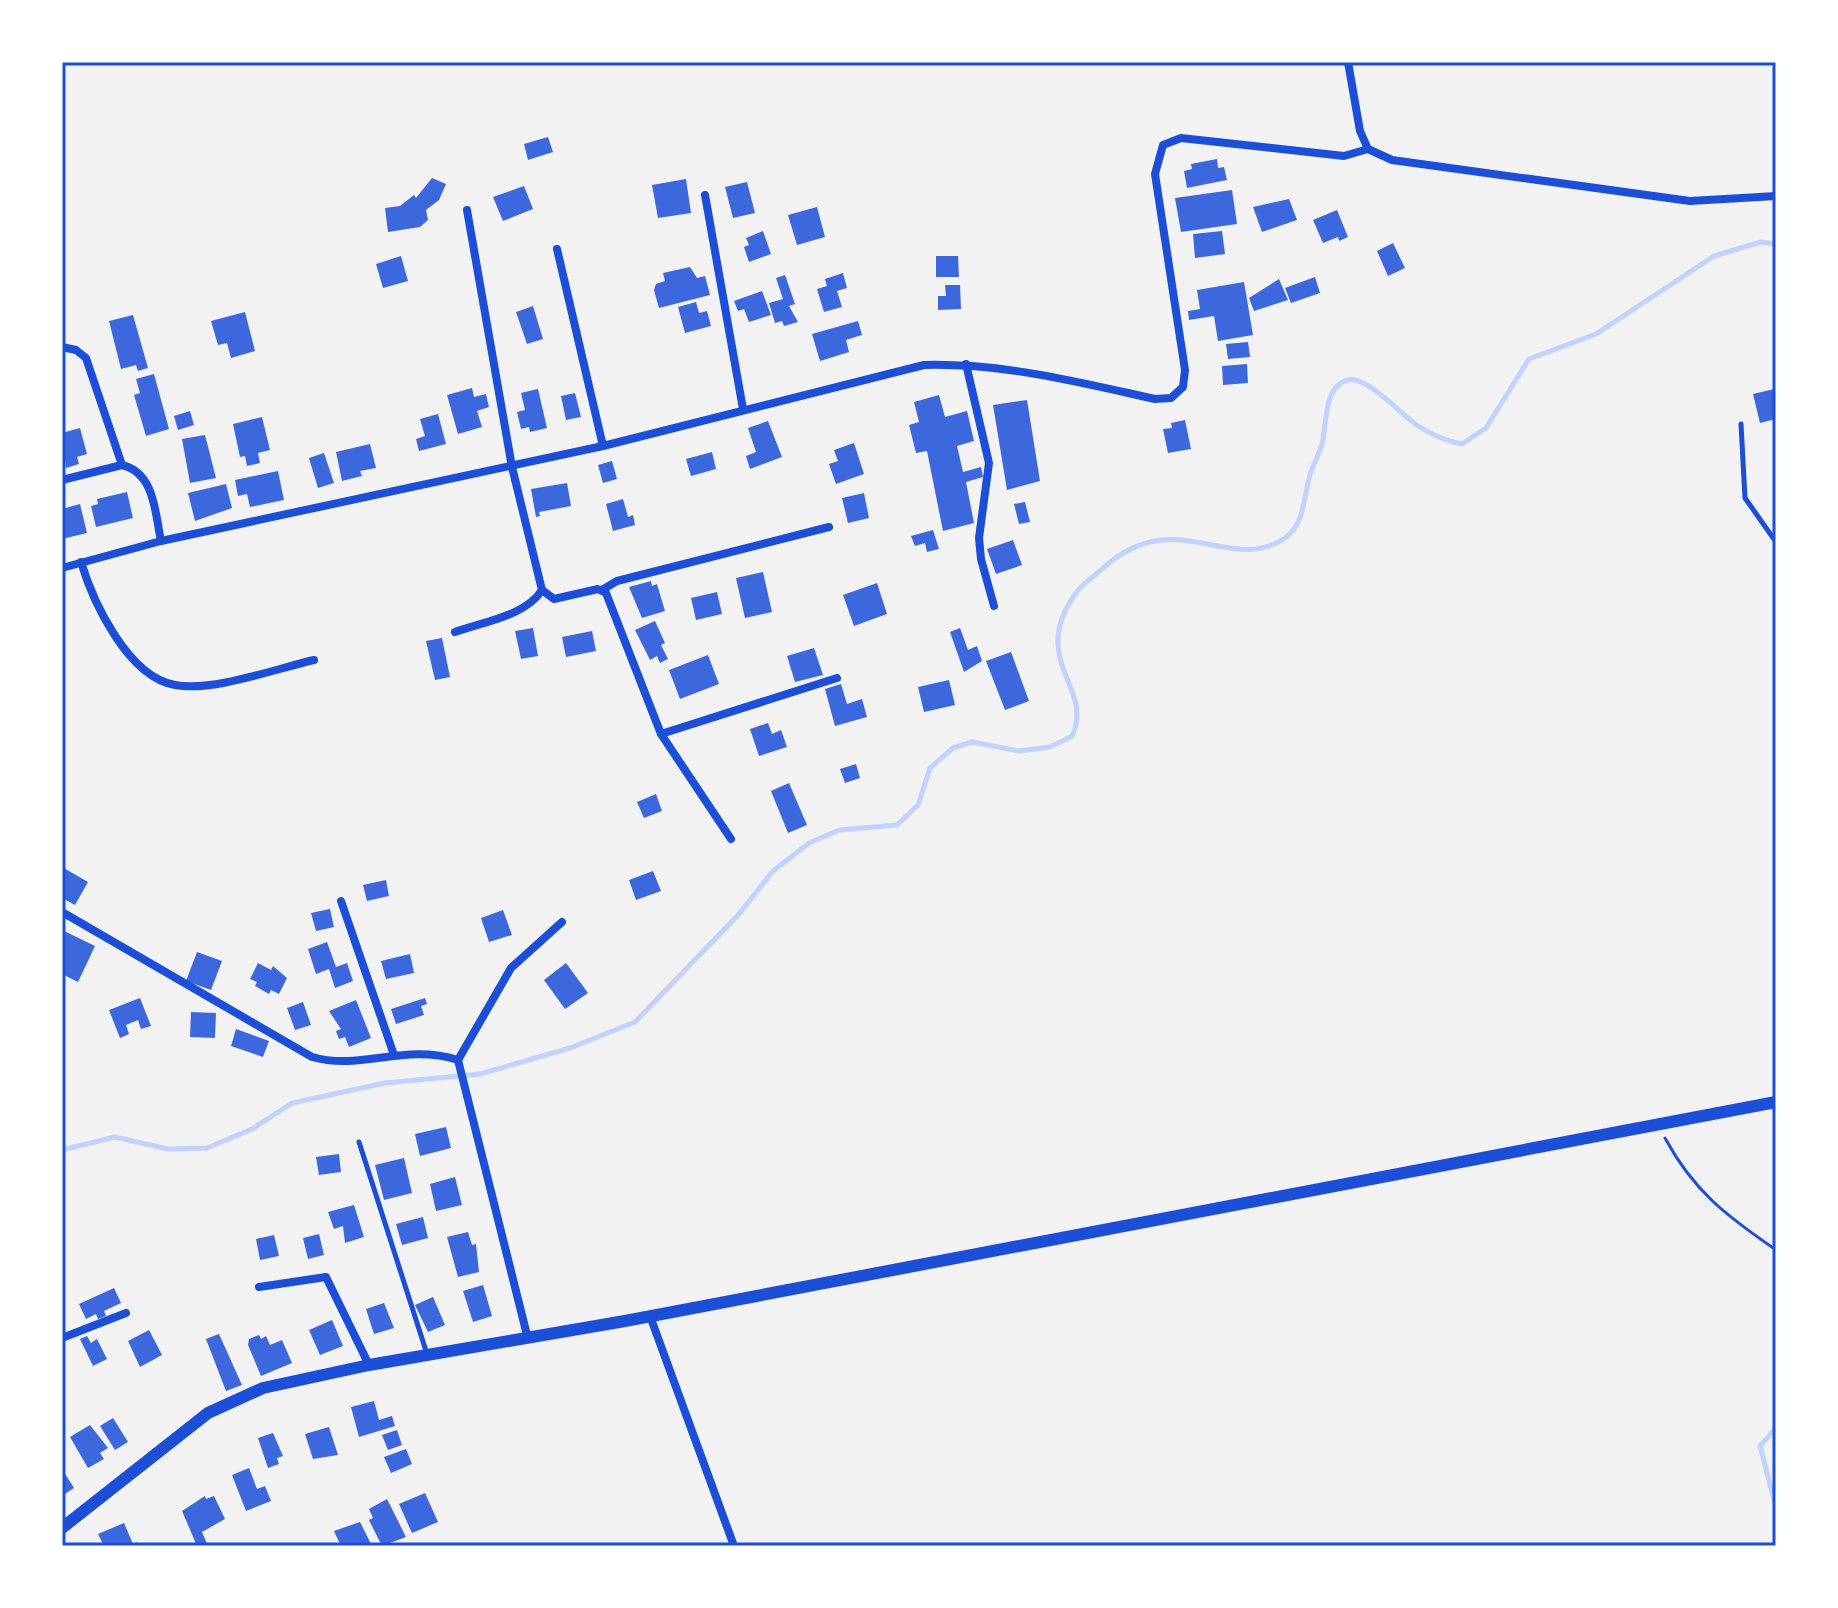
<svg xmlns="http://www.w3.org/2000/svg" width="1838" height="1608" font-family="'Open Sans',sans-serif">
<rect width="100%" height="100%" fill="#f2f2f2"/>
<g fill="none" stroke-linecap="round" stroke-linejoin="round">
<g stroke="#bfd3fe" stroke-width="5">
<path d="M62,1150L115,1137L168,1149L207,1148L252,1129L292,1103L385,1083L480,1074L570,1048L635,1022L739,914L773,871L809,843L839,830L897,825L918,805L930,768L953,748L972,742L1019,751L1050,747L1072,736C1095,687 1028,662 1075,594C1082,584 1093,577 1102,569C1175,502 1229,576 1285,538C1306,523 1303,495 1311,472C1314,463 1319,454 1322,444C1327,425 1323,386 1348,380C1366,375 1402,415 1418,426C1432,435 1446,441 1462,444L1486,428L1529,359L1596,334L1714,256L1761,242L1776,244"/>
<path d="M1776,1428L1760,1446L1776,1507"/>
</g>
</g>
<g fill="#3d67dc">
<path d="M548,137L553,152L528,160L524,144Z"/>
<path d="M1217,159L1218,168L1224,167L1227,180L1187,188L1184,171L1192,169L1191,164Z"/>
<path d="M432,178L446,184L439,200L426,210L428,220L420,227L388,232L385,208L400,206L414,195L416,198Z"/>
<path d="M686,179L691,213L658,218L652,185Z"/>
<path d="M747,182L755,213L733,218L725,187Z"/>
<path d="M524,186L533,209L503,221L493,197Z"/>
<path d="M1232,190L1237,224L1181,232L1175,198Z"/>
<path d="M1289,199L1297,220L1262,232L1253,207Z"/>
<path d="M817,207L825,237L797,245L788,215Z"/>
<path d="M1337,210L1348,237L1339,241L1338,237L1323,243L1313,220Z"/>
<path d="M763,231L771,254L749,262L744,247L749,245L746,238Z"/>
<path d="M1222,231L1225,254L1195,258L1193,234Z"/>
<path d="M1393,243L1405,268L1388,276L1377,251Z"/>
<path d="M401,256L408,281L383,288L376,264Z"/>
<path d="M936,256H958L959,277H936Z"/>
<path d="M690,267L697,278L705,276L710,295L659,308L654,290L656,284L665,281L663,273Z"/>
<path d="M843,273L847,288L837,291L842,307L824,312L817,289L827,286L825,279Z"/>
<path d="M785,275L795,304L789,306L798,322L784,326L782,321L775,323L769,303L783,299L776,278Z"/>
<path d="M1315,277L1320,293L1291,303L1285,288Z"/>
<path d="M1279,279L1288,300L1254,311L1249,298Z"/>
<path d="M1244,282L1253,335L1218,341L1214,316L1189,320L1188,311L1200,309L1197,290Z"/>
<path d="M945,285H960L961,309L938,310V296H946Z"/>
<path d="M762,291L771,315L749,322L744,309L738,311L734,301Z"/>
<path d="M696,302L699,313L707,311L711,326L685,333L678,307Z"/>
<path d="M533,306L543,339L527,344L516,312Z"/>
<path d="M245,312L255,351L231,358L227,343L218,345L211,321Z"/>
<path d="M133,315L148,368L138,371L136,365L121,369L109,321Z"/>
<path d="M858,321L862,335L846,340L849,352L820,361L812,334Z"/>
<path d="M1248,342L1250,357L1228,359L1226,344Z"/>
<path d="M1247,364L1248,383L1223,385L1222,366Z"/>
<path d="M154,374L169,429L146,436L134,395L140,393L136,379Z"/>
<path d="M472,388L474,397L486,394L489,407L477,411L482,427L458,434L447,395Z"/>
<path d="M538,389L547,428L530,432L529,427L521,429L517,412L525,410L521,393Z"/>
<path d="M1774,389L1776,419L1760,423L1753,394Z"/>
<path d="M575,393L581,417L566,420L561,396Z"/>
<path d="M939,395L945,417L967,411L974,441L957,446L963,472L981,467L983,477L966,482L974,523L943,531L927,451L916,453L909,425L919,422L914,402Z"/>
<path d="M1027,400L1040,481L1007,490L993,405Z"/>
<path d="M190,411L194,425L178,430L174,416Z"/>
<path d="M438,414L446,444L419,451L416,439L425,436L420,419Z"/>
<path d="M262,417L270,450L258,453L260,463L247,466L245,456L240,457L233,424Z"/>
<path d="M1185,420L1191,449L1168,453L1163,429L1172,428L1171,423Z"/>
<path d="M768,421L782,457L750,469L746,456L756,452L748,428Z"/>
<path d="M80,428L87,454L77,457L79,464L66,468L62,433Z"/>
<path d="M205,435L216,478L190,483L182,439Z"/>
<path d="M854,443L864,474L836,484L829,464L838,461L834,450Z"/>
<path d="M370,444L376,468L360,471L362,476L342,481L336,452Z"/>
<path d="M712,452L716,469L691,476L686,459Z"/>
<path d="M324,453L334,483L318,488L309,458Z"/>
<path d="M612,461L617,479L603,483L598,465Z"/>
<path d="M278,471L284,500L250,507L247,494L238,496L235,480Z"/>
<path d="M567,483L571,506L539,512L540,516L536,517L531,489Z"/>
<path d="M226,484L232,508L195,521L188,493Z"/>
<path d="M127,492L133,518L96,527L91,506L98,504L97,499Z"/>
<path d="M864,493L869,518L848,523L842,498Z"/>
<path d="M623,499L628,517L633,515L635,525L613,531L606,504Z"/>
<path d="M1025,502L1030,522L1019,524L1014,504Z"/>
<path d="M80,504L87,533L62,539V509Z"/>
<path d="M933,530L939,549L927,552L925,543L915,546L911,536Z"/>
<path d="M1013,540L1022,565L996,574L987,549Z"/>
<path d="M763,572L772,612L745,618L736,578Z"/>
<path d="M651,581L652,586L657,584L665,611L642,618L629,587Z"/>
<path d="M877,583L887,614L854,626L843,595Z"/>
<path d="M717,592L722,614L696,620L691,598Z"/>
<path d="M655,621L665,643L661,645L668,659L660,663L657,656L650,660L635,630Z"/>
<path d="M533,628L538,656L521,659L515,631Z"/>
<path d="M960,628L968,650L977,646L982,661L964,672L950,632Z"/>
<path d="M592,631L596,651L566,657L562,637Z"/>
<path d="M442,638L450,677L435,680L426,641Z"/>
<path d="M814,648L823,675L795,682L787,656Z"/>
<path d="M1011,652L1029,701L1005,710L986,661Z"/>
<path d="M708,655L719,684L680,699L669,670Z"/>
<path d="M949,680L955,705L924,712L918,687Z"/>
<path d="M841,684L847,704L862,699L867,717L835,726L825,689Z"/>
<path d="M768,723L772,734L781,730L787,747L759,756L750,729Z"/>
<path d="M856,764L860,778L845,783L840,769Z"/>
<path d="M789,783L807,825L788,833L771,791Z"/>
<path d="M656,794L662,811L644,818L637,802Z"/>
<path d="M62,867L88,882L75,905L62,898Z"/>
<path d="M653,871L661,891L636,900L629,880Z"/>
<path d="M386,880L389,896L367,901L363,885Z"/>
<path d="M330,909L334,927L316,931L311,913Z"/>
<path d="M503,910L512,935L489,942L481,918Z"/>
<path d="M62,930L95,946L78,982L62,974Z"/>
<path d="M327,942L336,967L347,963L353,981L335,988L329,969L316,974L308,949Z"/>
<path d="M197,952L222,961L211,990L186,981Z"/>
<path d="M410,954L414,973L386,979L381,961Z"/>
<path d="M258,963L271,970L273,966L287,978L279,994L271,990L269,994L255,986L257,982L250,979Z"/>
<path d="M566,963L588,993L565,1009L544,980Z"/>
<path d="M140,998L151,1026L141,1029L138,1020L126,1025L129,1034L120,1038L109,1010Z"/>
<path d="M425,998L427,1004L421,1006L424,1015L396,1024L391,1009Z"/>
<path d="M356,1000L371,1038L349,1047L345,1037L339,1039L336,1031L341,1029L329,1011Z"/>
<path d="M303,1002L311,1025L295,1030L287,1008Z"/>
<path d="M191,1012L216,1013L215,1038L190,1037Z"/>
<path d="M236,1029L269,1041L263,1057L231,1046Z"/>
<path d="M446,1127L451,1148L420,1156L415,1134Z"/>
<path d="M339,1154L341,1172L319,1175L316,1157Z"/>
<path d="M404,1158L412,1193L384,1200L375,1165Z"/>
<path d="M455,1177L462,1205L436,1211L430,1184Z"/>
<path d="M354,1205L364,1237L345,1243L343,1226L334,1229L328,1212Z"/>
<path d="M423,1217L428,1238L402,1245L396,1224Z"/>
<path d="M468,1232L472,1245L476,1244L479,1272L458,1277L447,1237Z"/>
<path d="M319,1234L324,1255L308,1259L303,1238Z"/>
<path d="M274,1235L279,1256L260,1260L256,1239Z"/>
<path d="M483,1285L492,1316L473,1322L463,1291Z"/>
<path d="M114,1288L121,1303L104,1311L106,1316L98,1319L96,1314L86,1319L79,1304Z"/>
<path d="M433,1297L445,1325L428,1332L415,1305Z"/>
<path d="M384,1303L394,1328L374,1334L366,1309Z"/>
<path d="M332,1320L343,1346L320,1355L309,1330Z"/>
<path d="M149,1330L162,1355L140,1367L128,1341Z"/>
<path d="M219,1334L242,1385L226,1391L206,1339Z"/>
<path d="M259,1335L261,1339L266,1336L270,1345L282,1340L292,1363L261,1376L248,1345L249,1339Z"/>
<path d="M87,1336L91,1343L97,1339L107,1359L93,1366L80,1339Z"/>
<path d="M374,1401L379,1420L392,1416L395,1426L359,1437L351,1407Z"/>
<path d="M113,1418L128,1442L115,1450L100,1426Z"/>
<path d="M90,1425L108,1448L100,1453L104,1459L88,1468L70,1437Z"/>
<path d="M329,1427L338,1455L313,1459L305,1434Z"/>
<path d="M397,1430L402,1445L388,1450L382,1435Z"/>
<path d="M273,1433L283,1456L277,1458L279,1464L268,1468L258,1438Z"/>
<path d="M406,1449L412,1464L391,1473L384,1457Z"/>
<path d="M249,1468L257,1489L265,1486L271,1501L246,1511L232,1475Z"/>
<path d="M62,1469L74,1488L62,1496Z"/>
<path d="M425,1493L438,1522L412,1533L399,1504Z"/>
<path d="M205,1496L206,1499L214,1496L225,1519L202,1532L208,1546H197L182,1511Z"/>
<path d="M387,1499L406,1537L382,1546L369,1520L373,1518L369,1509Z"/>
<path d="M360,1522L372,1546H341L334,1531Z"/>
<path d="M124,1523L133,1544L137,1542L139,1546H104L98,1534Z"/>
</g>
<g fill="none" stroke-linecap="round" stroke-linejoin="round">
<path stroke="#1d4ed8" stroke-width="3" d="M1665,1138C1694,1192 1727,1216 1776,1250"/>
<g stroke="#1d4ed8" stroke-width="5">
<path d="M1741,424L1745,498L1776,542"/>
<path d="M359,1142L427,1354"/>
</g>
<g stroke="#1d4ed8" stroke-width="8">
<path d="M1348,62L1360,131L1368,149L1392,160L1690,201L1776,196"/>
<path d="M705,195L743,409"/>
<path d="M467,210L512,467L542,590L554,599L598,589L606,593L661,734L731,839"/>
<path d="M557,249L603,446"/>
<path d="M62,347L76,350L86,358L122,465"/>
<path d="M966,364L989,463L979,538L981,559L994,606"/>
<path d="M62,480L122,465C155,473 155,513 161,541"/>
<path d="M81,562C93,602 128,677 175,685C213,692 275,669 314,660"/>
<path d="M62,568L161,541L603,446L924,365C1004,363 1078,382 1155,399L1171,398L1183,387L1185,370L1155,174L1163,145L1181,138L1344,156L1368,149"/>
<path d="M602,590L617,581L829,527"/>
<path d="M455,632C482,622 526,616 542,590"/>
<path d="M661,734L837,678"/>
<path d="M341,901L394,1055"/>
<path d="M62,912L312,1057C362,1071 403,1043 458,1060L528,1339"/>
<path d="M458,1060L511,968L562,922"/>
<path d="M259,1287L326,1277L369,1365"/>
<path d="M650,1316L734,1546"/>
<path d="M62,1338L126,1313"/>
</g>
<path stroke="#1d4ed8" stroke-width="12" d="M62,1528L208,1413L263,1388L369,1365L625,1321L1776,1102"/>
</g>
<rect width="1838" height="1608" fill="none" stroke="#ffffff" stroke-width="128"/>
<rect x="64" y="64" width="1710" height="1480" fill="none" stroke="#1d4ed8" stroke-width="3"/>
</svg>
